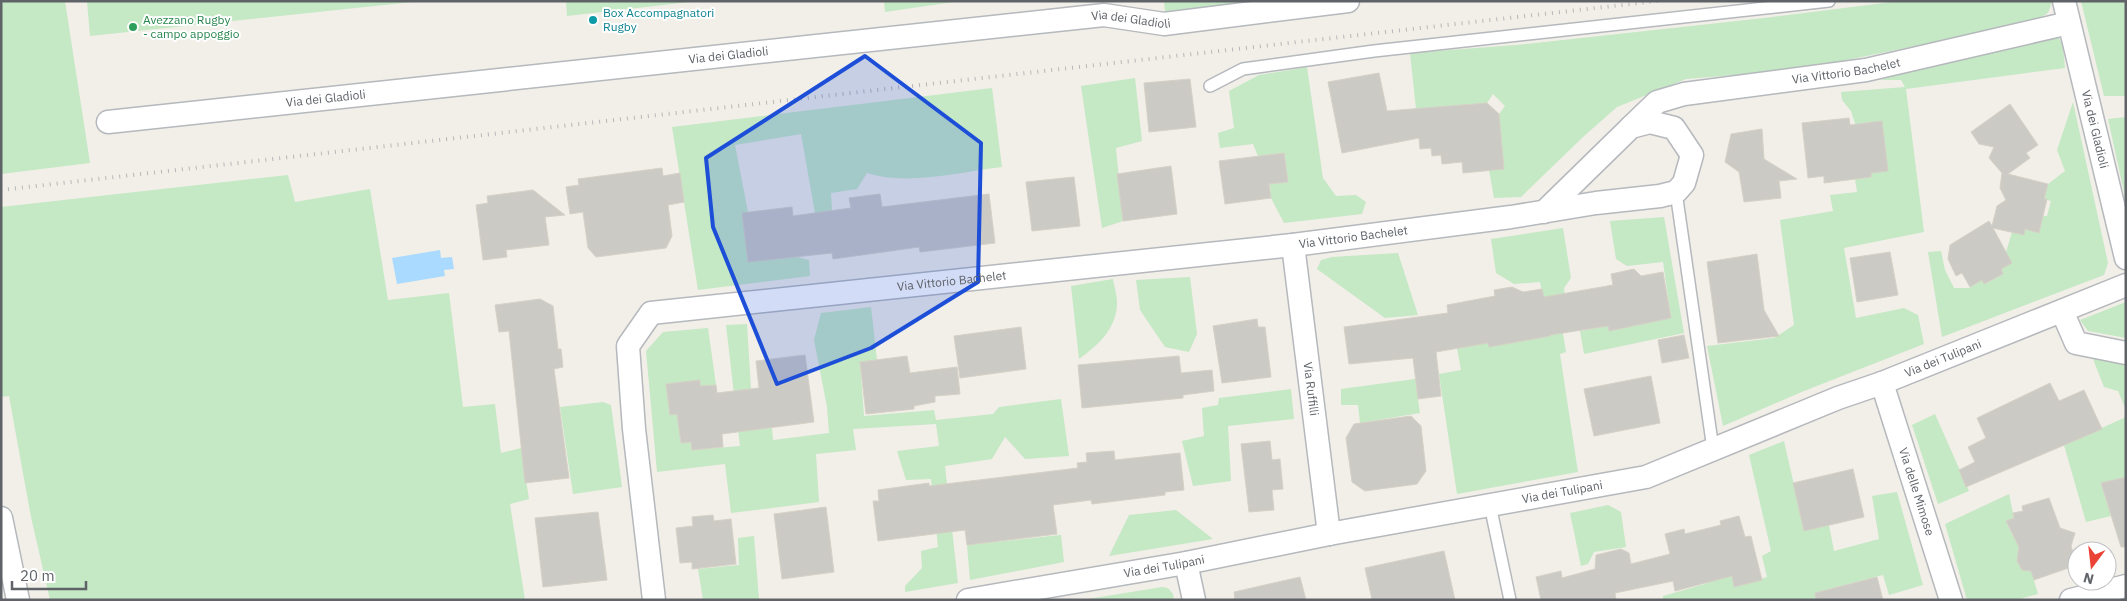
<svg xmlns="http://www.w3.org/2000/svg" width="2127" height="601" font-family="'IBM Plex Sans',sans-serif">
<rect width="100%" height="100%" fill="#f1efe8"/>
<g fill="#c5e8c5">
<path d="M1,1H65L90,163L1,174Z"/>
<path d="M87,1H422L90,36Z"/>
<path d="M566,1H698L567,16Z"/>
<path d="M884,1H960L885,12Z"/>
<path d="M1164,1H1271L1165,12Z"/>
<path d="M1900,1L2052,2L2048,13L2033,22L1842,61L1759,73L1686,79L1617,107L1583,137L1521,197L1494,198L1489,170L1504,169L1499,114L1505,106L1493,94L1487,103L1416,109L1410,53L1516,45L1755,19Z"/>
<path d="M2081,1H2126V96H2104Z"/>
<path d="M2058,36L2063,46L2065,68L1906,89L1924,232L1844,248L1856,318L1904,308L1918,315L1924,344L1804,391L1723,426L1707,346L1774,338L1794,325L1780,220L1833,211L1830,195L1857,192L1855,179L1871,177V173L1851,111L1842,100L1841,92L1905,87L1901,80H1881L1897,74Z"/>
<path d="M1307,67L1323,178L1336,196L1356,195L1366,202L1362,214L1284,223L1271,198L1270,184L1288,182L1284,153L1258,156L1253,144L1220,148L1218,133L1234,128L1229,91L1259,75Z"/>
<path d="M1135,78L1142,141L1116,148L1123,221L1102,228L1081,86Z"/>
<path d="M992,88L1002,167C959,172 908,186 867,173L857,189L831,193L832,211L815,213L801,134L735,145L748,212L742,213L748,262L797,257L809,260L810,276L698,290L672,127Z"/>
<path d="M2073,102L2108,263L2104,275L1942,337L1928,252L1941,251L1945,270L1954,288H1969L1982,280L1985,284L2003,274L2001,269L2012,232L2024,235L2025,229L2039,233L2043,216H2047L2051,201L2044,199L2048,184L2065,171L2057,150Z"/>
<path d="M2126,117V201L2108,119Z"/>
<path d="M288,175L295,202L370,189L388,300L449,293L463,407L495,404L501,453L521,448L529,499L510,504L525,600H50L31,517L9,396L1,397V207Z"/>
<path d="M1664,217L1684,333L1584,354L1580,331L1608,326L1609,331L1671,318L1663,262L1627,266L1616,259L1610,221Z"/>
<path d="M1563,228L1571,278L1564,288L1567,313L1560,315L1566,352L1560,354L1578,472L1457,494L1439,374L1461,370L1457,348L1488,343L1489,346L1550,336L1540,282L1514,284L1496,273L1491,239Z"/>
<path d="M1398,253L1418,315L1385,318L1317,269L1321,260L1332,257Z"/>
<path d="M1190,277L1197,334L1189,352L1165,347L1140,310L1136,280Z"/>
<path d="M1113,279C1114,286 1117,295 1117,302C1117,329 1098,345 1079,359L1071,286Z"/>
<path d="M2126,302V338L2088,331L2080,320Z"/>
<path d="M871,307L877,360L860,362L864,416L934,410L936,420L993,414L999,407L1061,399L1069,456L1025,459L1005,437L992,459L945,466L958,583L905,592V586L922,568L921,551L938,547L931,479L906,480L897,451L939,446L936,424L853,429L856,450L816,454L819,502L731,513L725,464L657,472L646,351L663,332L708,328L716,385L700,386V381L666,384L670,415L677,414L681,443L691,442L692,450L740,446L726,325L747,324L751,389L757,429L772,428L773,440L829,433L827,407L814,340L821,313Z"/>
<path d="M2100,357L2112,359L2126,365V410L2118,391L2104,387L2093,359Z"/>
<path d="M1415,379L1420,413L1360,423L1358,405H1341V389Z"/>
<path d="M1291,389L1294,419L1228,426L1231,481L1193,486L1182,441L1204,436L1202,408L1218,405L1219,398Z"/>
<path d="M603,402L611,405L622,487L573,494L560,407Z"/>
<path d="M1935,414L1969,491L1938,504L1912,425Z"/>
<path d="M2126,417V477L2101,483L2111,516L2086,522L2064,445Z"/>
<path d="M1784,441L1804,529L1829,525L1834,551L1879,539L1872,496L1897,492L1923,585L1889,595L1883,575L1818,592L1820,600H1663V596L1705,584L1730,569L1735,587L1767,577L1762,556L1771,551L1749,455Z"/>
<path d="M2009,494L2014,518L2006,522L2013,536H2020L2023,550L2018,555L2017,561L2022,570H2031L2038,594L2016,600H1967L1945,524Z"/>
<path d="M1608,505L1621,512L1626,547L1594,552L1588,564L1581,566L1570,513Z"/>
<path d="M1176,510L1213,539L1109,556L1129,515Z"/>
<path d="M1061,535L1064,562L970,580L967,545Z"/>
<path d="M754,536L759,599L703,600L698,569L739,565L738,538Z"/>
<path d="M1162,587L1168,588L1173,594L1174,600H1082Z"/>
</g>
<path fill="#aadaff" d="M440,250L441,258L452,257L454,269L444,270L445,276L397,284L392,258Z"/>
<g fill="#cccac5" stroke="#d6d1c6">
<path d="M1379,73L1387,111L1487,103L1499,114L1504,169L1463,173L1462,162L1442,164L1441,155L1432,156L1431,148L1420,149L1419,138L1342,153L1328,82Z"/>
<path d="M1190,79L1196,127L1149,132L1144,83Z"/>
<path d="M2010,104L2038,145L2026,153L2030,158L2008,174L2048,184L2044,199H2047L2039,233L2025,229L2024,235L1993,228L2012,263L2001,269L2003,274L1984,284L1982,280L1970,287L1962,273L1956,276L1948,259L1950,245L1989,221L1992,226L1997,206L2006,200L2000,188L2002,173L1989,158L1994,147L1979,144L1971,132Z"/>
<path d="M1849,118L1850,125L1882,121L1888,171L1871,173V177L1824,183V176L1808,178L1802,123Z"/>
<path d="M1762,129L1764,159L1797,179L1779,181L1781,198L1744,202L1739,172L1725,162L1731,134Z"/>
<path d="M1284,153L1288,182L1269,184L1271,198L1225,204L1219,161Z"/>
<path d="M1171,166L1177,214L1123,221L1117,174Z"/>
<path d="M662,168L663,176L680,173L684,202L668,205L672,236L666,248L596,257L588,248L583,212L570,214L566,187L579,185L578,179Z"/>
<path d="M1074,177L1080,226L1032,231L1026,182Z"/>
<path d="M533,190L565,215L545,217L549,245L506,250L507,257L483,260L476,205L488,203L487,196Z"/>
<path d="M880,194L882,207L989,194L995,243L920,252L919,247L833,259L832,253L748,262L742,213L792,207L793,216L851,208L849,198Z"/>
<path d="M1890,252L1898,295L1857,302L1850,258Z"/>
<path d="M1757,254L1764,310L1779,336L1718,343L1707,262Z"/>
<path d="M1634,269L1641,276L1663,272L1671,318L1609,331L1608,326L1550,335V336L1489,347L1488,343L1436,352L1441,396L1418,399L1413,358L1349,364L1344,327L1448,313L1447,305L1495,296L1494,290L1512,287L1523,292L1542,289L1544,297L1613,285L1611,274Z"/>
<path d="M540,299L553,306L558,349H561L563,367L554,369L569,478L525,483L509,331L499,332L495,305Z"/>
<path d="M1257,319L1258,327H1265L1271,377L1222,383L1213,326Z"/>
<path d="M1021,327L1026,369L960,378L954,336Z"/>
<path d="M1684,335L1689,358L1662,363L1658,340Z"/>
<path d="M805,355L814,422L722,434L723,447L692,450L691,442L681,443L677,414L670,415L666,384L700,380V386L716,385L717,393L759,388L756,361Z"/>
<path d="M907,356L910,373L957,367L960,394L935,396V402L914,406V409L866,414L860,362Z"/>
<path d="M1179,356L1181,373L1212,370L1214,391L1183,395V398L1082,408L1078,365Z"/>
<path d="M1651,376L1660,423L1594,436L1584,389Z"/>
<path d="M2050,383L2059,401L2084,390L2102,429L1966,487L1959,470L1975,462L1968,447L1986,438L1977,418Z"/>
<path d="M1411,416L1421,426L1426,471L1417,484L1365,491L1352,482L1346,438L1354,424Z"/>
<path d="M1270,441L1272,460L1280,459L1283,489L1272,490L1274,510L1249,512L1241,444Z"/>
<path d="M1114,451L1115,460L1180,453L1184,490L1165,492V495L1092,504L1091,500L1053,505L1057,534L967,545L965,530L878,541L873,501H879L878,490L929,483V486L1078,468L1077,463L1087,462L1086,453Z"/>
<path d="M1853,469L1864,517L1804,531L1793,483Z"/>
<path d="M2126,477V547H2121L2101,483Z"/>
<path d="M2049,498L2060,528L2075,533L2071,546L2077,565L2034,580L2031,571L2022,570L2017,561L2019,547L2006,521L2014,518L2013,513L2023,511L2022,506Z"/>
<path d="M826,507L834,572L782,579L774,514Z"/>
<path d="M598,512L607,580L543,587L535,518Z"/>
<path d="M713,515L714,521L731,519L736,564L692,569V562L680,563L676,528L693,526L692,517Z"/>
<path d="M1739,516L1745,537L1751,536L1762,580L1734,587L1732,576L1675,591L1673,581L1615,593L1616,600H1541L1536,577L1561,571L1562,578L1595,569L1596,555L1621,549L1629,553L1631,564L1670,554L1665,534L1684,529L1685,534L1721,525L1720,521Z"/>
<path d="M1444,551L1455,600H1372L1365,568Z"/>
<path d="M1300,577L1306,600H1235L1234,592Z"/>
<path d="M1877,577L1883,600H1816L1815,593Z"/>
</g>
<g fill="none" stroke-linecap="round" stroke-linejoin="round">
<defs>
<g id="lane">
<path d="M1210,86L1243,69L1374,51L1829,1"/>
<path d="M1676,192L1713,449"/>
<path d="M1490,505L1510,600"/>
</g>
<g id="street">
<path id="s1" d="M2064,1L2126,258"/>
<path id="s2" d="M108,122L1104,15L1164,24L1348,1"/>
<path id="s3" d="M1631,127L1657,102L1684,94L1866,70L2069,23"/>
<path id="s4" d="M1293,245L1329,534"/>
<path d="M2062,311L2076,343L2126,353"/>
<path id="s5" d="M1882,383L1951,600"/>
<path d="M1,518L18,600"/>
<path d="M1186,563L1194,600"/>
<path id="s6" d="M654,600L634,429L628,346L651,313L1293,245L1511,217L1596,203L1660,196L1676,192L1684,183L1692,155L1674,128L1650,122L1631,127L1544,212"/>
<path id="s7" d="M968,600L1186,563L1329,534L1646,477L1838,398L1882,383L2126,285"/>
<path d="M2071,600L2126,586"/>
</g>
</defs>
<use href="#lane" stroke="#b5b8bc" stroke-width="14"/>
<use href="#street" stroke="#b5b8bc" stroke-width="25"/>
<use href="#lane" stroke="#fff" stroke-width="11"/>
<use href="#street" stroke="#fff" stroke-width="22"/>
<path stroke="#b6b7b8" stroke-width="4" stroke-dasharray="1 6" stroke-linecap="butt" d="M1,190L1657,1"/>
</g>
<path fill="#1d4ed8" fill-opacity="0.2" stroke="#1d4ed8" stroke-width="4" stroke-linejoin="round" d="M865,56L981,143L978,282L871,348L777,384L713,227L706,158Z"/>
<circle fill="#0f9aa8" stroke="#fff" stroke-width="2" cx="593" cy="20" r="5"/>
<circle fill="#2e9e5b" stroke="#fff" stroke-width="2" cx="133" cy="27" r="5"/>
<g text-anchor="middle" stroke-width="4" stroke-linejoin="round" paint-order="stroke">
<g font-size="12" fill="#0d838f" stroke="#fff" text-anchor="start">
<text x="603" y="17">Box Accompagnatori<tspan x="603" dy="14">Rugby</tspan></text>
</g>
<g font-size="12" fill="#27864d" stroke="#fff" text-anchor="start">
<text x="143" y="24">Avezzano Rugby<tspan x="143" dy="14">- campo appoggio</tspan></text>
</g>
<g font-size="12" fill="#5f6368" stroke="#fff">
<text dy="4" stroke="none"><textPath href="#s2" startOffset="1029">Via dei Gladioli</textPath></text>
<text dy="4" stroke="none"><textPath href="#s2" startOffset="624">Via dei Gladioli</textPath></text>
<text dy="4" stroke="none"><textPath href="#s3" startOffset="228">Via Vittorio Bachelet</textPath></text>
<text dy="4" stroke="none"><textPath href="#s2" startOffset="219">Via dei Gladioli</textPath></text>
<text dy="4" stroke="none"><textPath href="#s1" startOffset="132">Via dei Gladioli</textPath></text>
<text dy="4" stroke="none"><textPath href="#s6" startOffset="1002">Via Vittorio Bachelet</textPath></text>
<text dy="4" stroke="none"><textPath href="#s6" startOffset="598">Via Vittorio Bachelet</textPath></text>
<text dy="4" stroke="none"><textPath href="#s7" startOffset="1009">Via dei Tulipani</textPath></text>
<text dy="4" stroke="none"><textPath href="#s4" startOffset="145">Via Ruffilli</textPath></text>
<text dy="4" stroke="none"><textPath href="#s5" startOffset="114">Via delle Mimose</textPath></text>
<text dy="4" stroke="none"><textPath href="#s7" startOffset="604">Via dei Tulipani</textPath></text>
<text dy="4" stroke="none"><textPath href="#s7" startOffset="199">Via dei Tulipani</textPath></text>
</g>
</g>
<rect width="2127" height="601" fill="none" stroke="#5f6368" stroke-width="5"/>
<g transform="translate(2092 566) rotate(195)"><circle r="24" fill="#ffffff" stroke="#bfc1c3"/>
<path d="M0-4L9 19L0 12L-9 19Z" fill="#ea4335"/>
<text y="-8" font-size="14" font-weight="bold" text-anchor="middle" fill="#5f6368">N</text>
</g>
<path d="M12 581v8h74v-8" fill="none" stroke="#5f6368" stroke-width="2.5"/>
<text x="20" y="581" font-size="15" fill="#5f6368" stroke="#ffffff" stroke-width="4" paint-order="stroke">20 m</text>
</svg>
